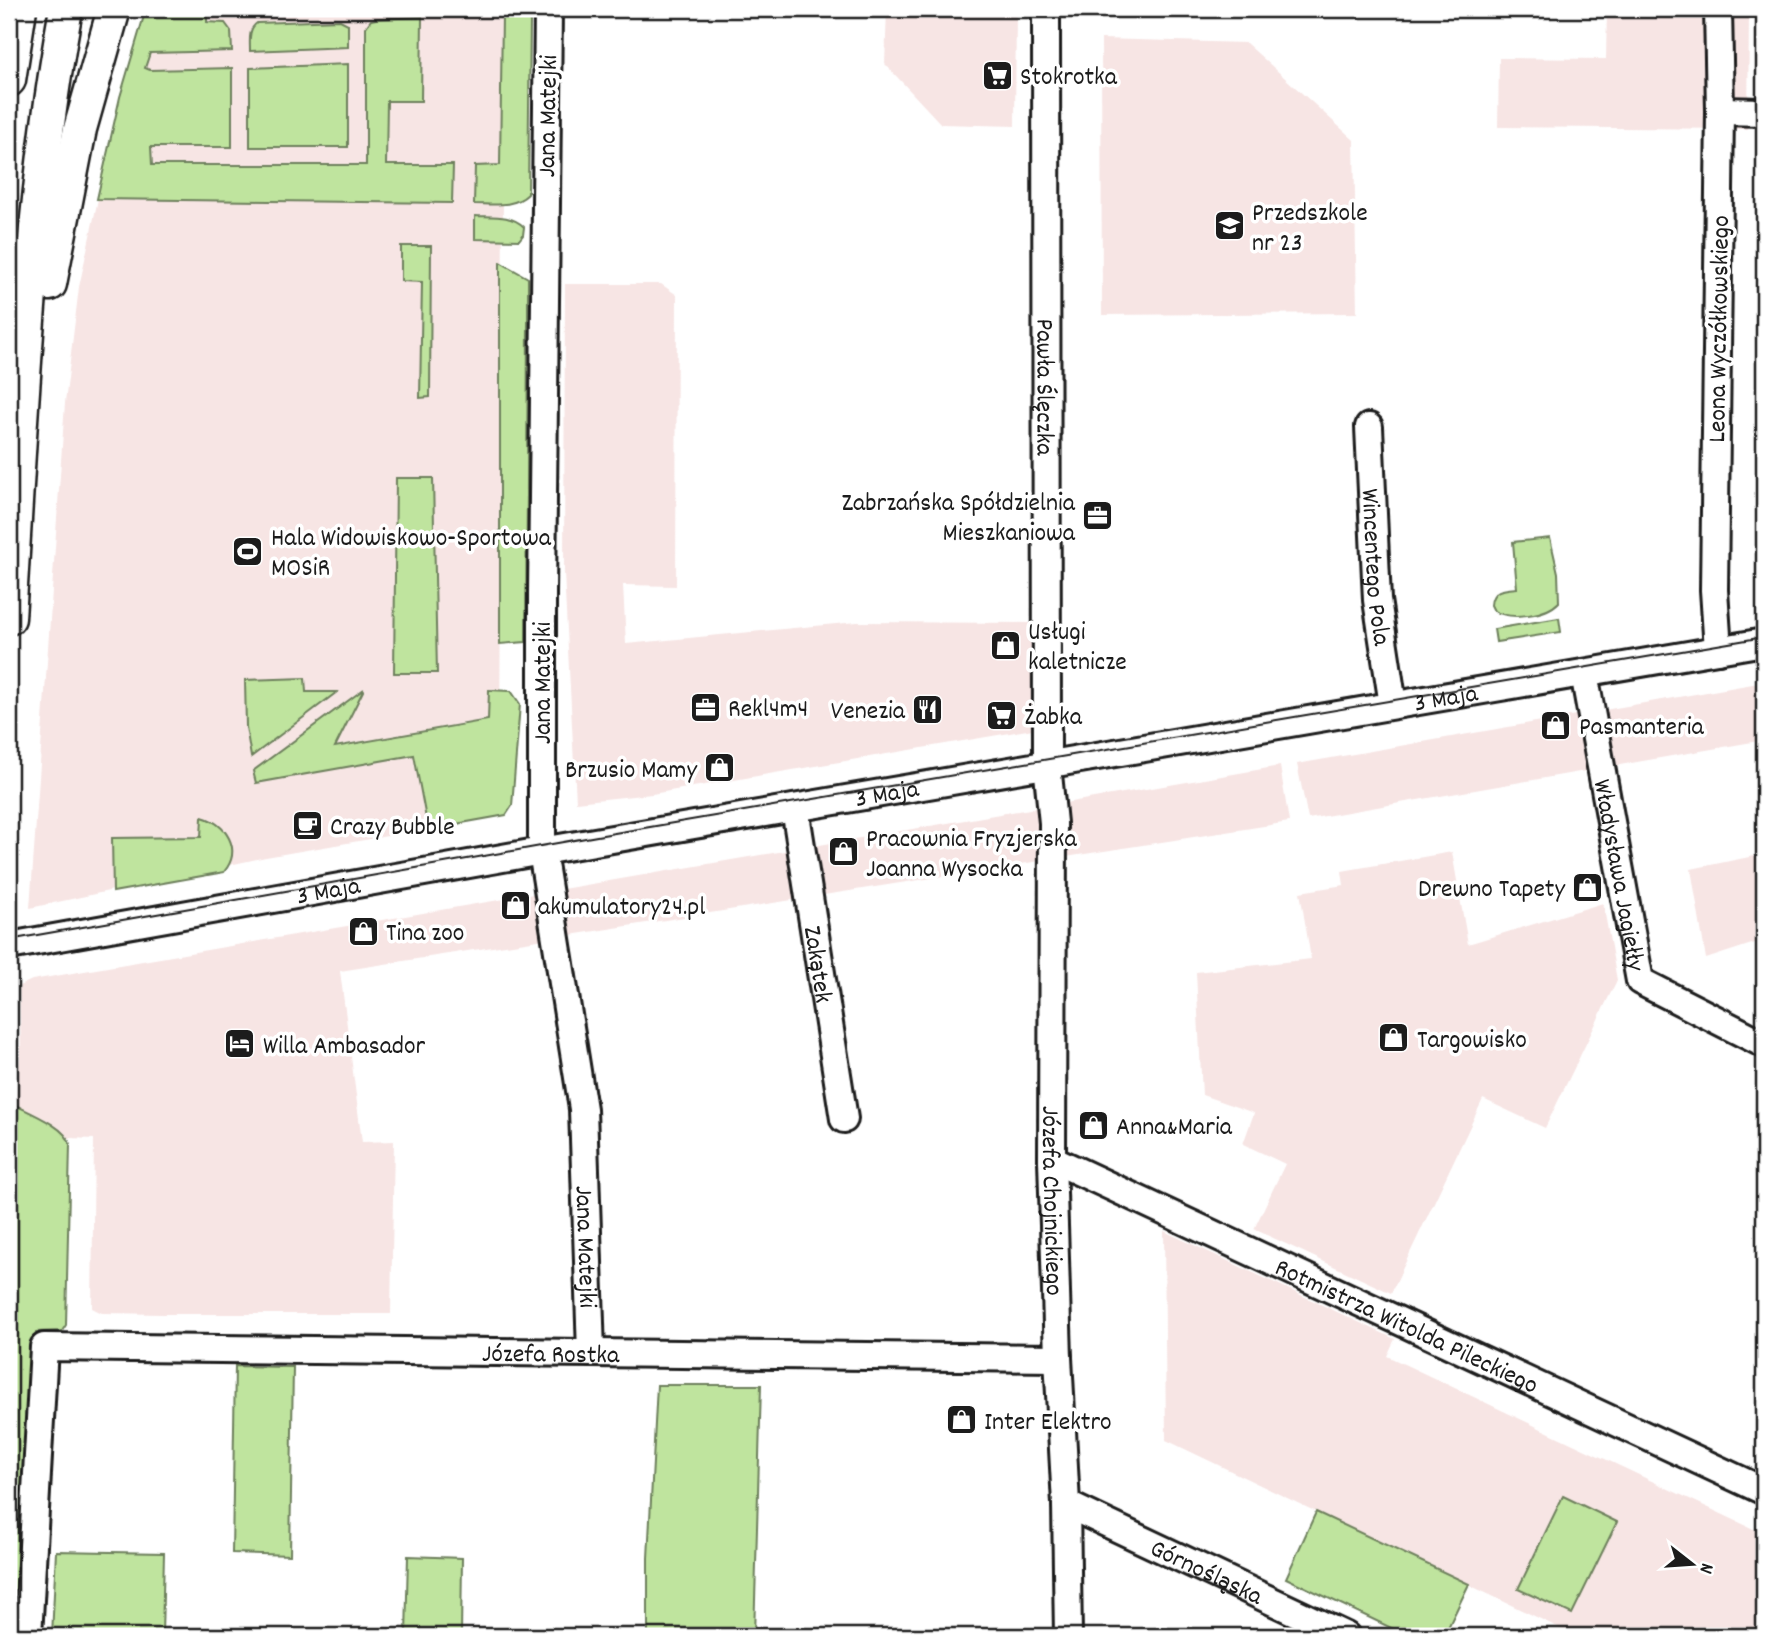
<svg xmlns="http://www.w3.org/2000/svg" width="1773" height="1645" font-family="Dekko,sans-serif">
<rect width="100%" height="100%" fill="#fff"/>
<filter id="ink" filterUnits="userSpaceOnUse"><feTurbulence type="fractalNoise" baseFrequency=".0143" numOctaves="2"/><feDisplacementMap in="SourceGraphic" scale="14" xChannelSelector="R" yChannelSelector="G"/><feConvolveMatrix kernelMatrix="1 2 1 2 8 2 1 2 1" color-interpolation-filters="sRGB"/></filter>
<g filter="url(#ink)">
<g fill="#f7e5e4">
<path d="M146,9H509L503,196L500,741L414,755L428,829L266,857L30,908L65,403L79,287L120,97Z"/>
<path d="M887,9H1016L1015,126L941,124L885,64Z"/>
<path d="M1607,9H1749L1748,129L1498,127L1499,58L1606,59Z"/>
<path d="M1101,39L1246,43L1354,140L1357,313L1102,315Z"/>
<path d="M565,284H661L677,295L676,586L623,585L626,644L857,622L1034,623L1033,729L652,794L576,802L564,573Z"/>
<path d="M1764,682V740L1308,819L1297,764Z"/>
<path d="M1280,766L1289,822L340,971L362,1142L394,1141L391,1314H164L102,1313L92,1308L94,1139L69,1138L43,1118L15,1105L21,1047L19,986L32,980Z"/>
<path d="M1452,852L1468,944L1603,903L1617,980L1545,1128L1483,1099L1391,1293L1254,1229L1285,1164L1243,1144L1254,1113L1202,1095L1196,972L1311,959L1300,892L1344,885L1342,871Z"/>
<path d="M1764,854V940L1706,959L1691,869Z"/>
<path d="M1164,1231L1395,1339L1387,1356L1764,1534V1636H1576L1166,1440Z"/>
</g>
<g fill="#bfe49e" stroke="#6e805d" stroke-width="2">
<path d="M146,9H207V22L225,23L231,31L232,51L150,53L145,68L150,70L232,68V147H151L152,165H366V27L371,20L376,19L422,17L421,101H387L386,165H453L452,203L97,199L120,97Z"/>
<path d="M502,15L521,16L530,21L528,194C514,208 492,204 474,204L475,166L500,165Z"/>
<path d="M340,20L348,24V47L250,51C250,41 248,29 257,23Z"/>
<path d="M348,64V147H250V68Z"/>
<path d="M475,216C492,217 511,214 524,227L523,235L519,240L475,239Z"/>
<path d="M401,246H431L430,397L420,398L422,282L401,281Z"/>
<path d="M500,262L528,278V324L526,642L500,644Z"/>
<path d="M396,478H433L437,673H394Z"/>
<path d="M1550,538L1558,573L1559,602C1546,616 1510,620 1494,611L1491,605C1492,589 1504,589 1517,588L1513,542Z"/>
<path d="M1559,618L1561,632L1496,642L1494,629Z"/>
<path d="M305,678L306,692H337L251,757L246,727L245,680Z"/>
<path d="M364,689L335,747L488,720L489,690L511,691L520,704L512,806L506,815L428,829L414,755L256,783L253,771Z"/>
<path d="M202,817C226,824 243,849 224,872L113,892L112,838L201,837Z"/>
<path d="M15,1105C31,1113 66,1127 70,1144L66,1325L62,1331L36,1332L18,1636H9V1143L13,1142Z"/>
<path d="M235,1366L293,1367L290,1555L232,1553Z"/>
<path d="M657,1385H761L754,1636H648V1558Z"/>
<path d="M1563,1496L1617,1522L1572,1614L1518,1589Z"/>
<path d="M1316,1512L1469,1584L1444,1636H1408L1286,1578Z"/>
<path d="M56,1551L164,1553L162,1636H52Z"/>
<path d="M408,1556L462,1558L461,1636H406Z"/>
</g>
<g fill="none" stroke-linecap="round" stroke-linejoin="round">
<defs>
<g id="minor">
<path id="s1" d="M548,9L542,594V851L583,1109L591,1353"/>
<path id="s2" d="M1046,9L1047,764L1053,823L1052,1159L1058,1358L1066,1504L1068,1636"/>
<path d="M1718,9L1720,111L1714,590L1718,650"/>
<path d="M1720,111L1764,112"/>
<path id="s3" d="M1369,427L1377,600L1393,705"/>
<path id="s4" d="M1584,673L1640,981L1764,1044"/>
<path id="s5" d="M795,808L844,1119"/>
<path id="s6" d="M9,946L542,851L1764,642"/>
<path id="s7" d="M1052,1159L1764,1491"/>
<path id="s8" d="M1066,1504L1346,1636"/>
<path id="s9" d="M28,1636L44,1347L1058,1358"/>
</g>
<g id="major">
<path d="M9,80L20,9"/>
<path d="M50,284L80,129L114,9"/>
<path d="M9,618C22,415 29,210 66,9"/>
</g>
</defs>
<use href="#minor" stroke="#1c1c1c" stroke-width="32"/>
<use href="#major" stroke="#1c1c1c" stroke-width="37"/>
<use href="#minor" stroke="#fff" stroke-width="26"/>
<use href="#major" stroke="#fff" stroke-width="32"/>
<path stroke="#1c1c1c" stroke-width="2" d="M9,940L597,836L1764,637"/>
</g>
</g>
<defs>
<symbol id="supermarket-square" viewBox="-11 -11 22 22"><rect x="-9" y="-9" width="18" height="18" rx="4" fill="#1c1c1c" stroke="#fff"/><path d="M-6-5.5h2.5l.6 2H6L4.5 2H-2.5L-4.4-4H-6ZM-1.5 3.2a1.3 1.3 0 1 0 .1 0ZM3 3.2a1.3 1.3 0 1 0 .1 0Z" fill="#fff"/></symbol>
<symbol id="school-square" viewBox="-11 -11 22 22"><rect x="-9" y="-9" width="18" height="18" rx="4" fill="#1c1c1c" stroke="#fff"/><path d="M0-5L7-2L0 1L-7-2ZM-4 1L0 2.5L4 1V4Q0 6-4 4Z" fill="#fff"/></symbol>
<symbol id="office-square" viewBox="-11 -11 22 22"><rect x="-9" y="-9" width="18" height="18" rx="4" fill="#1c1c1c" stroke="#fff"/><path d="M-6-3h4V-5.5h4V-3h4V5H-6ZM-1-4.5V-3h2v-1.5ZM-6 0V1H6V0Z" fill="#fff"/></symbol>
<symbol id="stadium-square" viewBox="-11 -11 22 22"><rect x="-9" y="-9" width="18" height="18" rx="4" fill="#1c1c1c" stroke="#fff"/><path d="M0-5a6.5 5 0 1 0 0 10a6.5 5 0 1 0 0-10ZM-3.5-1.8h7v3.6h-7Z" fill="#fff"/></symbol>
<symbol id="shop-square" viewBox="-11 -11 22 22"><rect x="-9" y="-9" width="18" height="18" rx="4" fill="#1c1c1c" stroke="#fff"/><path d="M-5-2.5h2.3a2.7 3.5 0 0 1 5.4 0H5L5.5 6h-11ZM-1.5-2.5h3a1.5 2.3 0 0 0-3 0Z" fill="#fff"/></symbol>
<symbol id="restaurant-square" viewBox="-11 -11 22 22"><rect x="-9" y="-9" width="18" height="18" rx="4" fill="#1c1c1c" stroke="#fff"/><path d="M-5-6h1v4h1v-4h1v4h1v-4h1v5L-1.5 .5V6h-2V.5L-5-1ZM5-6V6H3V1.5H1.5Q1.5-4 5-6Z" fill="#fff"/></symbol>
<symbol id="cafe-square" viewBox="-11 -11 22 22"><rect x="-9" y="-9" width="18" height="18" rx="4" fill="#1c1c1c" stroke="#fff"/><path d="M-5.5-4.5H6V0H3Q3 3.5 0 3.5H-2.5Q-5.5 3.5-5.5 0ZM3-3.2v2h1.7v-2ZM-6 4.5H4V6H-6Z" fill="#fff"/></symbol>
<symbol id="hotel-square" viewBox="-11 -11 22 22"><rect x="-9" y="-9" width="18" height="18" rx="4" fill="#1c1c1c" stroke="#fff"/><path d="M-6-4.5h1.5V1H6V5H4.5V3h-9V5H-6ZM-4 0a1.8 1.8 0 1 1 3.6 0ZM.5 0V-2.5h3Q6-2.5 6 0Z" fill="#fff"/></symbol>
</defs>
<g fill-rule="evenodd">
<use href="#supermarket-square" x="980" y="58" width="35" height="35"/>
<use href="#school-square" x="1212" y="208" width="35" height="35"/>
<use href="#office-square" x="1080" y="498" width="35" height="35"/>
<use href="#stadium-square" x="230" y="534" width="35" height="35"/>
<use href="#shop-square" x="988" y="628" width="35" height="35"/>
<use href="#office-square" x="688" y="690" width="35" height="35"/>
<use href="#restaurant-square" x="910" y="692" width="35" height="35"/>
<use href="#supermarket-square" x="984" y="698" width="35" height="35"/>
<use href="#shop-square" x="1538" y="708" width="35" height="35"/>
<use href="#shop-square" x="702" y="750" width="35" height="35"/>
<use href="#cafe-square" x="290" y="808" width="35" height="35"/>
<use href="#shop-square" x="826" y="834" width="35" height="35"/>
<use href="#shop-square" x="1570" y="870" width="35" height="35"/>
<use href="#shop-square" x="498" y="888" width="35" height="35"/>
<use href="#shop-square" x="346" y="914" width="35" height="35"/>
<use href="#shop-square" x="1376" y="1020" width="35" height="35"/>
<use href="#hotel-square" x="222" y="1026" width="35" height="35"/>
<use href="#shop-square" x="1076" y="1108" width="35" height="35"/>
<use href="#shop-square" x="944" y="1402" width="35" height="35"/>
</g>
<g text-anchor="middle" stroke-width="7" stroke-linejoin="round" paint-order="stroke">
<g font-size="26" fill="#1c1c1c" stroke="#fff" text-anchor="start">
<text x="1020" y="84">Stokrotka</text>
<text x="1252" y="220">Przedszkole<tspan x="1252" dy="30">nr 23</tspan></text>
<text x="1075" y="510" text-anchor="end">Zabrzańska Spółdzielnia<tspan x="1075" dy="30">Mieszkaniowa</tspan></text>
<text x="271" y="545">Hala Widowiskowo-Sportowa<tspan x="271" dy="30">MOSiR</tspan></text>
<text x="1028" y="639">Usługi<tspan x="1028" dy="30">kaletnicze</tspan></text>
<text x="728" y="716">Rekl4m4</text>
<text x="905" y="718" text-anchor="end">Venezia</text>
<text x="1024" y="724">Żabka</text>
<text x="1579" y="734">Pasmanteria</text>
<text x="697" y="777" text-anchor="end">Brzusio Mamy</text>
<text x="330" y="834">Crazy Bubble</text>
<text x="866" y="846">Pracownia Fryzjerska<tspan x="866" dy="30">Joanna Wysocka</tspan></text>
<text x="1565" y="896" text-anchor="end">Drewno Tapety</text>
<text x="538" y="914">akumulatory24.pl</text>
<text x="386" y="940">Tina zoo</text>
<text x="1417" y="1047">Targowisko</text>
<text x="263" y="1053">Willa Ambasador</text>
<text x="1116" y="1134">Anna&amp;Maria</text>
<text x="984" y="1429">Inter Elektro</text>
</g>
<g font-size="26" fill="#1c1c1c" stroke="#fff">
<text transform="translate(546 116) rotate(-89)" y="9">Jana Matejki</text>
<text transform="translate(1717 329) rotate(-89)" y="9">Leona Wyczółkowskiego</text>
<text dy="9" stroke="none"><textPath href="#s2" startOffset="378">Pawła Ślęczka</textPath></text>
<text dy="9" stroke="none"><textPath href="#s3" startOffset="140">Wincentego Pola</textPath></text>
<text transform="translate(541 683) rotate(-90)" y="9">Jana Matejki</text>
<text dy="9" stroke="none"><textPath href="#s6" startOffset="1458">3 Maja</textPath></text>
<text dy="9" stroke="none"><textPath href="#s6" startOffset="891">3 Maja</textPath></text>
<text dy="9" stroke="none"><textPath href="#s4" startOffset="205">Władysława Jagiełły</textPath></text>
<text dy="9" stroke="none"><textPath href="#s6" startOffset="324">3 Maja</textPath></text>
<text dy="9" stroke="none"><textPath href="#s5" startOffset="158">Zakątek</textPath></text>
<text dy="9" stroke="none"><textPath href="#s2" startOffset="1192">Józefa Chojnickiego</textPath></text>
<text dy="9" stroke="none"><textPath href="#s1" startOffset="1241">Jana Matejki</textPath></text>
<text dy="9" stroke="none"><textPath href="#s7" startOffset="392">Rotmistrza Witolda Pileckiego</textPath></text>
<text dy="9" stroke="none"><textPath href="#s9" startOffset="796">Józefa Rostka</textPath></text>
<text dy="9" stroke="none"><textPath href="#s8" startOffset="156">Górnośląska</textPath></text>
</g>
</g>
<rect width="1773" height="1645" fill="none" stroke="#fff" stroke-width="35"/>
<rect x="18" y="18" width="1738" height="1610" fill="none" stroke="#1c1c1c" stroke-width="2.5" filter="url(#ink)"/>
<g transform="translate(1692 1564) rotate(107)" stroke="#ffffff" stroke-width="5" paint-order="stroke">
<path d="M0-5L12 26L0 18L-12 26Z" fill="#1c1c1c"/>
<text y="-10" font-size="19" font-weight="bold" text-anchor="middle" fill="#1c1c1c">N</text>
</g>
</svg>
